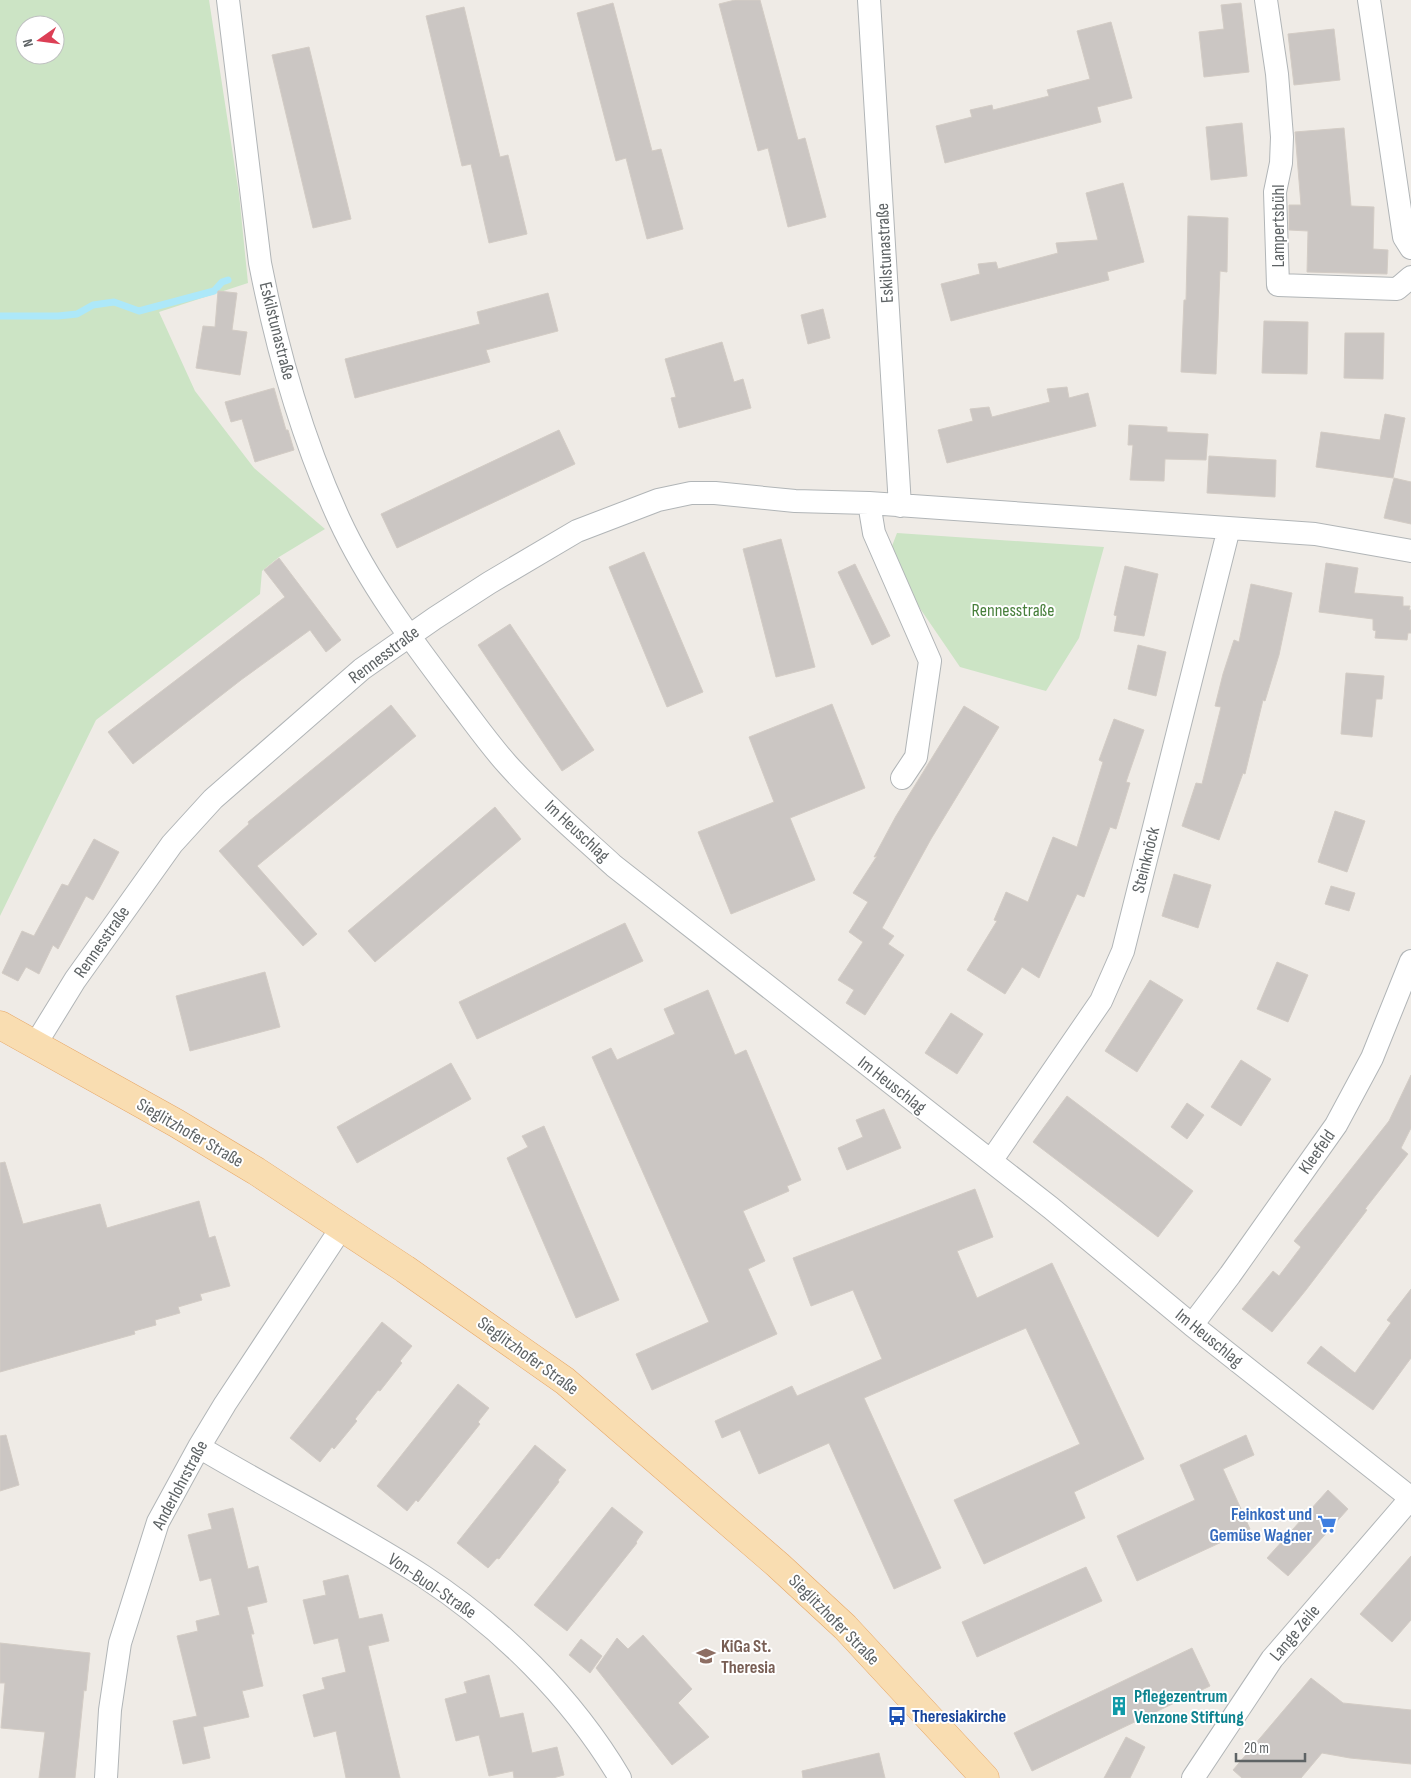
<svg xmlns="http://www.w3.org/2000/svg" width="1411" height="1778" font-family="'Sofia Sans Condensed',sans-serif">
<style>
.green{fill:#cce4c5;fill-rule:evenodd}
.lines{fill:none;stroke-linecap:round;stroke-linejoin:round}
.stream{stroke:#ade8f9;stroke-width:7}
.building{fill:#cbc6c3;stroke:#d3ccc5}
.minor-casing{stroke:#b1b5b7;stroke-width:24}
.major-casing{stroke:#e7a767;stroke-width:29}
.minor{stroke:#fff;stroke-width:22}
.major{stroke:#f9ddb1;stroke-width:28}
.labels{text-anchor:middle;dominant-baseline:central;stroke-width:4;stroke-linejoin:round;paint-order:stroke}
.street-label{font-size:18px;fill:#5e6365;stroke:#fff}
.park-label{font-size:18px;fill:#477f3b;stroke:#fff}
.shop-label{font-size:18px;font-weight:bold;fill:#366cbe;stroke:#fff;text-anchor:end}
.education-label{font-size:18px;font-weight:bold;fill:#785e54;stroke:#fff;text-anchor:start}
.culture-label{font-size:18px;font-weight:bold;fill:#0d838f;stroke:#fff;text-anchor:start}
.transit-label{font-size:18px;font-weight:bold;fill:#164399;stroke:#fff;text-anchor:start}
</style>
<rect width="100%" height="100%" fill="#efebe6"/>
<path class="green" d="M 0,0 L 209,0 L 239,194 L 248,283 L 159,312 L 195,391 L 254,468 L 325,529 L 279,557 L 262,571 L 260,594 L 96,720 L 0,916 ZM 25,25 L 55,25 L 55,55 L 25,55 Z
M 897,533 L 1104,547 L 1079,638 L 1046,691 L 960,667 L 919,607 L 892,546 Z"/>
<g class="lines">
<path class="stream" d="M 0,316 L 58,316 L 77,314 L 93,305 L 114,302 L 139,311 L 214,291 L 222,282 L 228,280"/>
</g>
<path class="building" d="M 735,0 L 760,0 L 798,140 L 805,138 L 826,217 L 788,227 L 768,148 L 758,151 L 719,4 Z
M 613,3 L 652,151 L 661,149 L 683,229 L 647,239 L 626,158 L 616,161 L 577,13 Z
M 1241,3 L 1249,72 L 1204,77 L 1199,32 L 1224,29 L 1221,5 Z
M 464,7 L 500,157 L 508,155 L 527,234 L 489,243 L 471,164 L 462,166 L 426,16 Z
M 1111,22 L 1132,98 L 1097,107 L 1101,122 L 945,163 L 936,126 L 972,117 L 970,110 L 992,105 L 993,110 L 1049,96 L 1047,90 L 1090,79 L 1077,31 Z
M 1334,29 L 1340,80 L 1294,85 L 1288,34 Z
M 309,47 L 351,219 L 313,228 L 272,55 Z
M 1242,123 L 1247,176 L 1211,180 L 1206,127 Z
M 1344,128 L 1351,206 L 1374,207 L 1373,249 L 1388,250 L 1387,274 L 1307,272 L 1308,231 L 1289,230 L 1289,205 L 1301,205 L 1295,132 Z
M 1123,183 L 1144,262 L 1107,272 L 1109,280 L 951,321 L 941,284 L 980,274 L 978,264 L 996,262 L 998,269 L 1058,253 L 1056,243 L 1098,240 L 1086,193 Z
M 1188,216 L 1228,218 L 1227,272 L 1220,271 L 1216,374 L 1181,372 L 1184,300 L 1186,300 Z
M 218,291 L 237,293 L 232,330 L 247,332 L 240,375 L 196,368 L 203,326 L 215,327 Z
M 548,293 L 558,331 L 486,350 L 490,362 L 355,398 L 345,359 L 480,324 L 477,312 Z
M 823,309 L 830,338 L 808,344 L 801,315 Z
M 1264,321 L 1308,322 L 1307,374 L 1262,373 Z
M 1345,333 L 1384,333 L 1383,379 L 1344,378 Z
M 722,342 L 734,382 L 743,379 L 751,408 L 679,428 L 671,398 L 676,397 L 665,359 Z
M 1067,387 L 1069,398 L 1088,393 L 1096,426 L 947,463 L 938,430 L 973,421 L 970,409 L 989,407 L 992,417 L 1050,402 L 1047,389 Z
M 274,388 L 286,430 L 288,430 L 294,450 L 255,462 L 242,419 L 231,422 L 225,402 Z
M 1385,414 L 1405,418 L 1393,478 L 1316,467 L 1321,432 L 1380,440 Z
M 1129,425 L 1167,427 L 1167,432 L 1208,434 L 1206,460 L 1165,459 L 1164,481 L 1130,480 L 1133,445 L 1128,445 Z
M 559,430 L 575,464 L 397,548 L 381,514 Z
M 1209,456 L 1276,460 L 1275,497 L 1207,493 Z
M 1394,478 L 1411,482 L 1411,524 L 1384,518 Z
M 781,539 L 815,667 L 776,677 L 743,549 Z
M 644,552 L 703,692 L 667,707 L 609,567 Z
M 279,558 L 341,640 L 326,652 L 310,630 L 241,680 L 133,764 L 108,732 L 285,597 L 264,570 Z
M 1326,563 L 1358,568 L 1354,593 L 1403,597 L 1403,606 L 1410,606 L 1409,610 L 1411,610 L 1411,633 L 1408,633 L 1407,640 L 1375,638 L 1376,631 L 1373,630 L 1373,619 L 1319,612 Z
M 855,564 L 890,636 L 872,645 L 838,572 Z
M 1125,566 L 1158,574 L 1144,636 L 1114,631 L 1117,616 L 1114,615 Z
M 1251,584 L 1292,593 L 1279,655 L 1265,701 L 1263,700 L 1245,774 L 1243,773 L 1219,840 L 1182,826 L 1196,783 L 1202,784 L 1221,707 L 1215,706 L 1223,674 L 1234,640 L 1239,642 Z
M 510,624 L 594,750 L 562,771 L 478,645 Z
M 1138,645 L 1166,652 L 1156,696 L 1128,689 Z
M 1346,673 L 1384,676 L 1382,699 L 1376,699 L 1372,737 L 1341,734 Z
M 832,704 L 865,788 L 790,818 L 815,880 L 731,914 L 698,832 L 774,802 L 749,737 Z
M 391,705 L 416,736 L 257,866 L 317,934 L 303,946 L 219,851 L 249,824 L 248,822 Z
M 964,706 L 999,727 L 931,839 L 882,928 L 894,936 L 888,944 L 904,955 L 865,1015 L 846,1003 L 854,990 L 838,980 L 863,942 L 849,932 L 868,902 L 853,893 L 877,856 L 874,857 L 896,816 Z
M 1114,719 L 1144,730 L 1126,782 L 1130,783 L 1116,829 L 1110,827 L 1084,897 L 1077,894 L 1039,978 L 1022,967 L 1005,994 L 967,970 L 997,921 L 994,920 L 1006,892 L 1028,902 L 1053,837 L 1077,847 L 1103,762 L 1099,760 Z
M 495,807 L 521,839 L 375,962 L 348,931 Z
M 1335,811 L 1365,821 L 1347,872 L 1318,862 Z
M 94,839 L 119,852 L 93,900 L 86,896 L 58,949 L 53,945 L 39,974 L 26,967 L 18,981 L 2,973 L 22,931 L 34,936 L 62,884 L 68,886 Z
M 1174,874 L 1211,885 L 1198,928 L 1162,916 Z
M 1331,886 L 1355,893 L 1349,911 L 1325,904 Z
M 625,923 L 643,961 L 477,1039 L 459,1002 Z
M 1277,962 L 1308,975 L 1288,1022 L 1257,1009 Z
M 265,972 L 280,1027 L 190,1051 L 176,996 Z
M 1150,980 L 1183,1000 L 1137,1072 L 1105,1051 Z
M 708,990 L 735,1055 L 746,1050 L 801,1180 L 787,1186 L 789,1191 L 743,1211 L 765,1261 L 748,1269 L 777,1334 L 652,1390 L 636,1354 L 709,1322 L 592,1057 L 611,1048 L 617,1060 L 675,1034 L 664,1009 Z
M 951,1013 L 983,1034 L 957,1074 L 925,1053 Z
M 1241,1060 L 1271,1079 L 1241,1126 L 1211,1107 Z
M 451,1063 L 471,1099 L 357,1163 L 337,1127 Z
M 1411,1075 L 1411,1128 L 1401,1148 L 1408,1154 L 1365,1209 L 1367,1210 L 1306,1290 L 1272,1332 L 1242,1309 L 1273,1271 L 1279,1276 L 1301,1247 L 1294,1241 L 1389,1121 Z
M 1067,1096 L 1193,1191 L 1158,1237 L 1033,1142 Z
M 1187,1103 L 1204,1115 L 1187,1139 L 1171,1127 Z
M 884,1109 L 901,1148 L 847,1170 L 838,1148 L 863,1137 L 856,1120 Z
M 544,1126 L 619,1300 L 576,1318 L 507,1158 L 528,1147 L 522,1136 Z
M 5,1162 L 23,1224 L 100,1204 L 107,1228 L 199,1201 L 209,1238 L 215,1236 L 230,1286 L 200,1294 L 202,1300 L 178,1307 L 180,1313 L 155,1320 L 156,1325 L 134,1331 L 135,1334 L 0,1372 L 0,1163 Z
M 975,1189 L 993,1237 L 957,1251 L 977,1298 L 1052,1263 L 1144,1459 L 1074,1492 L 1085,1518 L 984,1564 L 954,1500 L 1080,1444 L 1026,1328 L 864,1398 L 941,1568 L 894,1589 L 829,1443 L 759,1474 L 740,1430 L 722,1438 L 715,1421 L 792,1386 L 797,1396 L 882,1359 L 853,1290 L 811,1306 L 793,1258 Z
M 1411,1289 L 1411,1358 L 1373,1410 L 1307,1363 L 1321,1346 L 1355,1373 L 1391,1323 L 1387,1320 Z
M 382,1322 L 412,1346 L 400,1361 L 402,1363 L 380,1391 L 378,1390 L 355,1419 L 357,1421 L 334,1449 L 332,1447 L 320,1462 L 290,1438 Z
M 458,1384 L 489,1408 L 478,1422 L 480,1424 L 418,1502 L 416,1500 L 407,1511 L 377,1486 Z
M 6,1435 L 19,1485 L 0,1491 L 0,1436 Z
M 1246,1435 L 1254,1455 L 1223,1469 L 1250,1529 L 1137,1581 L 1117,1536 L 1195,1500 L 1180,1465 Z
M 535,1445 L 566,1470 L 558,1480 L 559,1482 L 521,1531 L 499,1559 L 497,1558 L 488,1568 L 457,1543 Z
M 1328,1490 L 1348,1509 L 1288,1576 L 1267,1558 Z
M 612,1507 L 643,1532 L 636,1542 L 637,1543 L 567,1631 L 534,1605 Z
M 233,1508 L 248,1569 L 258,1566 L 267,1602 L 247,1607 L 254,1634 L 251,1634 L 263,1686 L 242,1691 L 249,1717 L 203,1727 L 210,1758 L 183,1764 L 173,1721 L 197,1716 L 177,1636 L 198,1631 L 196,1621 L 220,1615 L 211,1578 L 200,1581 L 188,1535 L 212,1529 L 208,1514 Z
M 1411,1556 L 1411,1620 L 1392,1642 L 1360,1614 Z
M 1086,1567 L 1102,1601 L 977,1657 L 962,1622 Z
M 348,1575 L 359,1619 L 382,1614 L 389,1641 L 368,1646 L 400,1778 L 346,1778 L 336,1731 L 314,1737 L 303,1695 L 325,1689 L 322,1678 L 346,1672 L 338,1638 L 314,1644 L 303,1600 L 326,1595 L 323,1581 Z
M 643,1635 L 692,1689 L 678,1703 L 709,1737 L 672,1765 L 596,1668 L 617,1638 L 628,1649 Z
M 581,1639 L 602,1656 L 590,1673 L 569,1655 Z
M 0,1643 L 90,1653 L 86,1691 L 84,1690 L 75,1778 L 39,1778 L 45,1732 L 1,1728 L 5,1683 L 0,1683 Z
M 1192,1648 L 1210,1686 L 1032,1771 L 1014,1733 Z
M 489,1675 L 500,1718 L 523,1713 L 532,1753 L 557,1747 L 564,1775 L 553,1778 L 514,1778 L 513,1771 L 489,1776 L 479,1735 L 456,1741 L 445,1699 L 467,1693 L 464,1682 Z
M 1311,1678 L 1343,1703 L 1411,1710 L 1411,1764 L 1350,1758 L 1322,1753 L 1301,1778 L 1242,1778 L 1233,1770 Z
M 1126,1737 L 1145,1747 L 1130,1778 L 1104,1778 Z
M 879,1753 L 885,1778 L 803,1778 L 802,1771 Z"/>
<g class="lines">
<g class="minor-casing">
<path id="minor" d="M 228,0 L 260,263 C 277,350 302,438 339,519 C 369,584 413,642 456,699 C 473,721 489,744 507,764 C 540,801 578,833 614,866 L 1051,1208 L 1192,1325 L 1411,1498
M 869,0 L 900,506
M 1266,0 L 1277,74 L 1282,137 L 1281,163 L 1275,192 L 1278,285 L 1397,289 L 1411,277
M 1369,0 L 1404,237 L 1411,248
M 869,503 L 874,533 L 930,661 L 916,757 L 902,778
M 35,1045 L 75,980 L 172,844 L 213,799 L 362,669 L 435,618 L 489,583 L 577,531 L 658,500 L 691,493 L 715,493 L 795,501 L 869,503 L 1315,534 L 1411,551
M 991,1161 L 1101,1001 L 1123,951 L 1229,528
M 1192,1325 L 1230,1275 L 1336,1125 L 1372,1058 L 1411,961
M 199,1447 C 273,1491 350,1529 423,1576 C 501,1627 572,1697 620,1778
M 106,1778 L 110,1710 L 120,1643 L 158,1522 L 199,1447 L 225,1404 L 342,1227
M 1193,1778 L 1272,1659 L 1411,1498"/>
</g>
<g class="major-casing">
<path id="major" d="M 0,1025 L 176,1123 L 256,1171 L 405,1269 L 565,1381 L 778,1565 L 845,1627 L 985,1778"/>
</g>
<use href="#minor" class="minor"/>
<use href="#major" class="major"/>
</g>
<defs>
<g id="supermarket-bare" transform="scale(1.5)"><path d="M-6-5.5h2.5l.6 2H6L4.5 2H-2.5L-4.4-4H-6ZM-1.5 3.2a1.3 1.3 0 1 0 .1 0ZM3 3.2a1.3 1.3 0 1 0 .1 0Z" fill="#3f7fe0" stroke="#fff" stroke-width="2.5" paint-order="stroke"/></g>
<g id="school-bare" transform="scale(1.5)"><path d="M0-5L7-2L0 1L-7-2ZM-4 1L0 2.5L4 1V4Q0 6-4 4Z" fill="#8d6e63" stroke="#fff" stroke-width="2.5" paint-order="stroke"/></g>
<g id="building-bare" transform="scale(1.5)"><path d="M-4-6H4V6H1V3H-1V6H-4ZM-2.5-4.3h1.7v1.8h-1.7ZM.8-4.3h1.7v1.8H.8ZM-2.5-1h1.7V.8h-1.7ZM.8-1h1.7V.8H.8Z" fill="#0f9aa8" stroke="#fff" stroke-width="2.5" paint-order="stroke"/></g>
<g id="bus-bare" transform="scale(1.5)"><path d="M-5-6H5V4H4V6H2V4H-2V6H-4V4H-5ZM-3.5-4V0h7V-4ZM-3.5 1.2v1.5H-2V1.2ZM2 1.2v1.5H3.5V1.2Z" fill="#1a4fb4" stroke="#fff" stroke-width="2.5" paint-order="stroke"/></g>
</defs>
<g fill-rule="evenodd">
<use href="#supermarket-bare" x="1327" y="1524"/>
<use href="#school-bare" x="706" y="1656"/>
<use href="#building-bare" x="1119" y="1706"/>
<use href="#bus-bare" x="897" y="1716"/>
</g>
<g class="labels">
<g class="street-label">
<text transform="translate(1278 226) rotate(-90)">Lampertsbühl</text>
<text transform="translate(885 253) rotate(-93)">Eskilstunastraße</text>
<text transform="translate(277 331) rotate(76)">Eskilstunastraße</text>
<text transform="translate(384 655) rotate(-37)">Rennesstraße</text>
<text transform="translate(577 831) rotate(43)">Im Heuschlag</text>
<text transform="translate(1146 860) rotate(-76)">Steinknöck</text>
<text transform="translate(102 942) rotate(-55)">Rennesstraße</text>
<text transform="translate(892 1085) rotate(38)">Im Heuschlag</text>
<text transform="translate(190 1133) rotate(30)">Sieglitzhofer Straße</text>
<text transform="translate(1317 1152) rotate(-55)">Kleefeld</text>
<text transform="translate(1209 1338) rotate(39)">Im Heuschlag</text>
<text transform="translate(528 1356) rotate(36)">Sieglitzhofer Straße</text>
<text transform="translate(180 1485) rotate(-62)">Anderlohrstraße</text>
<text transform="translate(432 1586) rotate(34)">Von-Buol-Straße</text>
<text transform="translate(834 1620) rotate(45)">Sieglitzhofer Straße</text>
<text transform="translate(1295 1633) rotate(-50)">Lange Zeile</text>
</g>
<g class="park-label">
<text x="1013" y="610">Rennesstraße</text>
</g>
<g class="shop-label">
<text x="1312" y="1514">Feinkost und<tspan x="1312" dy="21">Gemüse Wagner</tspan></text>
</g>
<g class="education-label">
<text x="721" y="1646">KiGa St.<tspan x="721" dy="21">Theresia</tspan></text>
</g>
<g class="culture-label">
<text x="1134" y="1696">Pflegezentrum<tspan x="1134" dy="21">Venzone Stiftung</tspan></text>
</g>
<g class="transit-label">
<text x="912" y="1716">Theresiakirche</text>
</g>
</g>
<g transform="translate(40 40) rotate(256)"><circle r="24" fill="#ffffff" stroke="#bfc1c1"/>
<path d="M0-4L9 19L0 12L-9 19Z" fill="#dc3f55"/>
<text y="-8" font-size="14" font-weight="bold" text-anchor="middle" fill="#5e6365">N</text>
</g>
<path d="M1236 1753v8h69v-8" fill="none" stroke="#5e6365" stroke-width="2.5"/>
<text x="1244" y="1753" font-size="15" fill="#5e6365" stroke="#ffffff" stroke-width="4" paint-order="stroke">20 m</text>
</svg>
